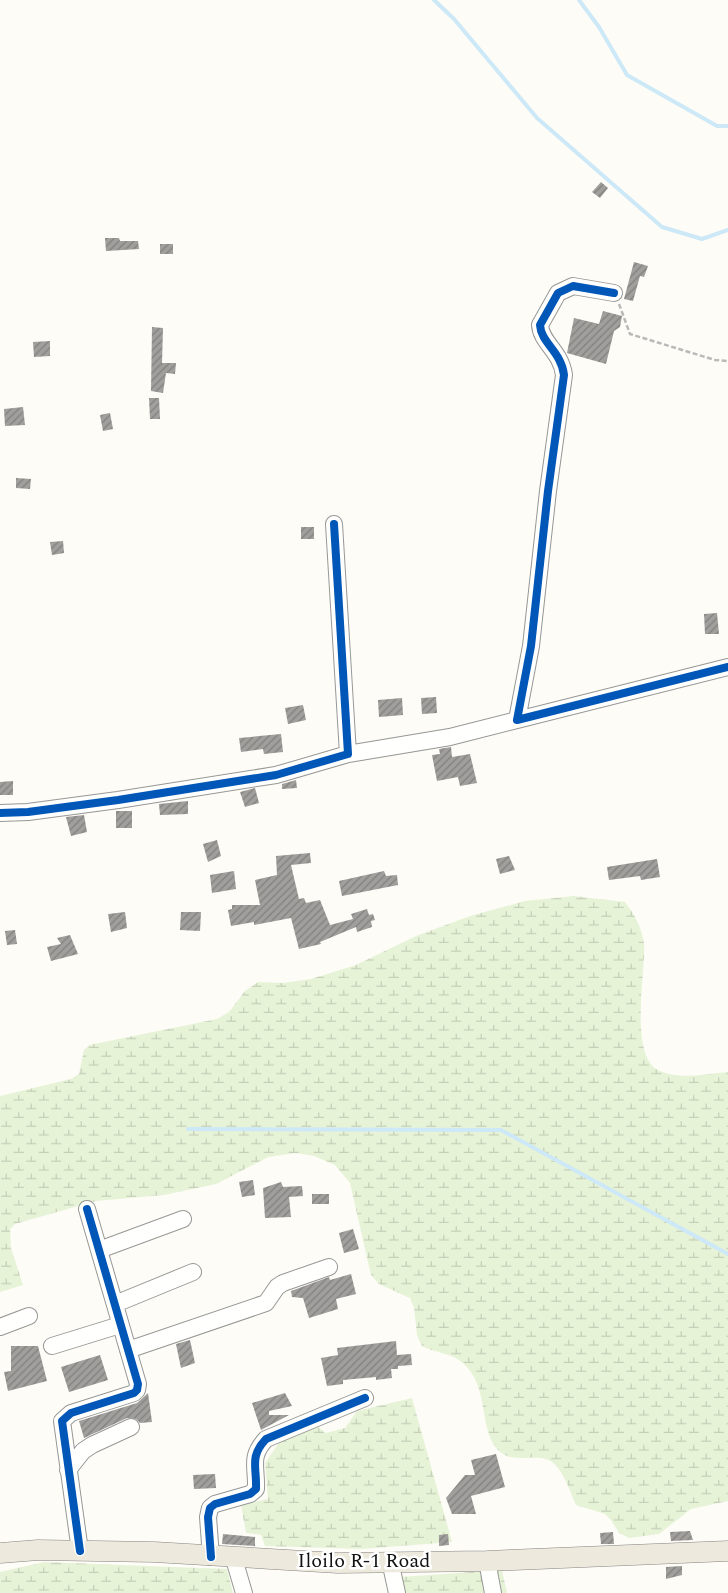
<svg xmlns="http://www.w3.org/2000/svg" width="728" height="1593" font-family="Spectral,serif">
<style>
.wetland{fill:url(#wetland-marsh)}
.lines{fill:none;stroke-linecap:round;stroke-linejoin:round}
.stream{stroke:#cde8f7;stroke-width:4}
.building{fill:url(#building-hatch)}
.minor-casing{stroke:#979795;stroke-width:18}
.major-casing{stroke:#858482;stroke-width:21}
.path{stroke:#b9b9b8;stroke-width:2.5;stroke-dasharray:5 2.5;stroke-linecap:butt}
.minor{stroke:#fffffe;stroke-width:16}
.major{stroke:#ede9dc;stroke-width:20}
.cycleway-casing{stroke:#fff;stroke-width:11}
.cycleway{stroke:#0057b8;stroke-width:8}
.labels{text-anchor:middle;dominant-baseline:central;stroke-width:5;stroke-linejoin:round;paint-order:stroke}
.street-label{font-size:20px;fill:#111;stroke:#fff}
</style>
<defs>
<pattern id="wetland-marsh" width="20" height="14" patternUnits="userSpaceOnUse" patternTransform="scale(1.25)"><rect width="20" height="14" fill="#e7f3d7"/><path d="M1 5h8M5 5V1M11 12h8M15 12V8" fill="none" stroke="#c5cfb8"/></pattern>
<pattern id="building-hatch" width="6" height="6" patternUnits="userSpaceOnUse" patternTransform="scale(1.25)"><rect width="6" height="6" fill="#a19f9c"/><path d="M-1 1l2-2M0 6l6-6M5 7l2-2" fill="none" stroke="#82807e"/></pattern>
</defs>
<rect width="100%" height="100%" fill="#fdfcf7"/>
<path class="wetland" d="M 574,896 L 625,902 C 635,915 642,928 644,944 C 646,971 628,1059 660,1071 C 681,1080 705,1074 728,1072 L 728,1501 L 691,1509 L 659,1534 L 629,1538 L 619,1533 L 611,1520 L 605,1514 L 576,1505 C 570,1492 564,1471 552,1462 C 535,1451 514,1466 498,1450 C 478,1429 490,1387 463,1363 C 452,1353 435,1353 422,1346 L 417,1335 L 414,1308 L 410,1298 L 379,1284 L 371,1275 L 350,1183 L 335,1165 L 314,1156 L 296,1153 L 268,1157 L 216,1184 L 164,1195 L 96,1201 L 15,1224 L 10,1229 L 11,1248 L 23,1285 L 0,1292 L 0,1096 L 71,1079 L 79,1074 L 84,1050 L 89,1045 L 217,1019 L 229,1012 L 245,991 L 258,982 L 283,983 L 311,979 L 356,965 L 416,936 L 470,916 L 525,901 Z
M 412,1398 L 452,1542 L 361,1549 L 265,1546 L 261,1535 L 246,1533 L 241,1505 L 268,1499 L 265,1463 L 281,1440 L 315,1425 L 326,1433 L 345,1428 L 357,1411 Z
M 44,1562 L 227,1569 L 233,1593 L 0,1593 L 0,1572 Z
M 502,1570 L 507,1593 L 403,1593 L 400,1577 Z"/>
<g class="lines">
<path class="stream" d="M 434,0 L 454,19 L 537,118 L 662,227 L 702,239 L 728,230
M 579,0 L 599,27 L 627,75 L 717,126 L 728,126
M 188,1129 L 501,1130 L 728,1254"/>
</g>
<path class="building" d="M 601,182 L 608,188 L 600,198 L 592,192 Z
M 105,238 L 119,238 L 120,241 L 138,241 L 139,249 L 106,251 Z
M 160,244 L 173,244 L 173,254 L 160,254 Z
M 634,262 L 648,266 L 644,277 L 640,276 L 633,301 L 624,299 Z
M 603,311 L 622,316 L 620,327 L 614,331 L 606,364 L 567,353 L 574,318 L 599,324 Z
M 152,327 L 163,328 L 162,363 L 176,363 L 175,374 L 166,373 L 163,393 L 151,391 Z
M 50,341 L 50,356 L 34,357 L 33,342 Z
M 149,398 L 159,398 L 160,419 L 150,419 Z
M 23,407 L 25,425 L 5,426 L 4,409 Z
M 110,413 L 113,429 L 103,431 L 100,415 Z
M 16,478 L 31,479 L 30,489 L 16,488 Z
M 301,527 L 314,527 L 314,539 L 301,539 Z
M 63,541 L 64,553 L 52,555 L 50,542 Z
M 717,613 L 719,634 L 705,634 L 704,614 Z
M 436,697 L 437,713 L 422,714 L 421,698 Z
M 402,698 L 403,715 L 379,717 L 378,700 Z
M 303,705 L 306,720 L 288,724 L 285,708 Z
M 281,734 L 283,752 L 264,754 L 263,749 L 241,752 L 239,738 Z
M 451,747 L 452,757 L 470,754 L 477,783 L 460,786 L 458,777 L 437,781 L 432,755 L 440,754 L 439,749 Z
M 296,780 L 297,788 L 282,789 L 282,784 Z
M 13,781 L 13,795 L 0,795 L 0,782 Z
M 255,788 L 259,803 L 245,807 L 240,792 Z
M 188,801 L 188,814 L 160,815 L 159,804 Z
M 116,811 L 132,811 L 132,828 L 116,828 Z
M 84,815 L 87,832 L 71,836 L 66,817 Z
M 217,840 L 221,856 L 208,862 L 203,844 Z
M 310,853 L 311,863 L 291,865 L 299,899 L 304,898 L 306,903 L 320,900 L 330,925 L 353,919 L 351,914 L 367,909 L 369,915 L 373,914 L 375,920 L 371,921 L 372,927 L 357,932 L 356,927 L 320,942 L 321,944 L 299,949 L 291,918 L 254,925 L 254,922 L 231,926 L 228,910 L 232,909 L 232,905 L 260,905 L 255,880 L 277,875 L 276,856 Z
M 509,856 L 515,870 L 500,874 L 496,859 Z
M 657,859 L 660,877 L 641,880 L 640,876 L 609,880 L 607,867 Z
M 234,871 L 236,889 L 212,893 L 210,875 Z
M 384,871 L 386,876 L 397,875 L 398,885 L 342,896 L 339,881 Z
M 125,912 L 127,928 L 111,932 L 108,914 Z
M 181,912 L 201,912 L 200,931 L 180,930 Z
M 15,930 L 17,944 L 7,945 L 5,931 Z
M 70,935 L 78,954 L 51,961 L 47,947 L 61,944 L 57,938 Z
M 253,1180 L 255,1195 L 242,1197 L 239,1182 Z
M 281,1182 L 283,1187 L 302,1186 L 303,1196 L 289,1197 L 291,1217 L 265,1218 L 263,1188 Z
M 312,1194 L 329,1194 L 329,1204 L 312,1204 Z
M 353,1229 L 359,1249 L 344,1253 L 339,1233 Z
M 351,1274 L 356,1294 L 336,1299 L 338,1309 L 309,1318 L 303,1298 L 292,1297 L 291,1291 L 329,1277 L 330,1280 Z
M 190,1340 L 195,1363 L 181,1368 L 176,1344 Z
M 396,1341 L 397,1355 L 411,1354 L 412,1365 L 398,1366 L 398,1369 L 391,1369 L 392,1378 L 376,1380 L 376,1377 L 343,1380 L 343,1384 L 327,1386 L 321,1358 L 338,1355 L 337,1348 Z
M 11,1346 L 38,1346 L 47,1381 L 8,1391 L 4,1372 L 11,1371 Z
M 100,1355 L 108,1380 L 69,1392 L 61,1367 Z
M 148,1393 L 152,1422 L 140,1423 L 136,1419 L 127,1418 L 84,1438 L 79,1421 L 137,1403 Z
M 285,1393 L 292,1406 L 269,1411 L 269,1415 L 289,1415 L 261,1430 L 252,1403 Z
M 496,1454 L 505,1487 L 471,1496 L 476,1514 L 452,1514 L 446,1498 L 465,1475 L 475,1475 L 471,1460 Z
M 215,1474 L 216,1488 L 194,1489 L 193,1475 Z
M 690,1531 L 693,1540 L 671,1541 L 670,1532 Z
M 613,1532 L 614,1544 L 601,1544 L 600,1533 Z
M 223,1534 L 255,1537 L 255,1546 L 222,1544 Z
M 448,1534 L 449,1545 L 439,1546 L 439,1535 Z
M 682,1566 L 682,1575 L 666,1579 L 666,1567 Z"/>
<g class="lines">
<g class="minor-casing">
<path id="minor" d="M 614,293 L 573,286 L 558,293 L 540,325 C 541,343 561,351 564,375 L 548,491 L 531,646 L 517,720 L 728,667
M 348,754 L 450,737 L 517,720
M 0,813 L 28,812 L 118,800 L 276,775 L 348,754 L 334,524
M 99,1250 L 183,1219
M 115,1304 L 193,1272
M 0,1327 L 29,1316
M 52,1346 L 120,1325
M 128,1350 L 266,1303 L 277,1287 L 283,1283 L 329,1267
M 68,1470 L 83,1451 L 92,1445 L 131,1427
M 80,1551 L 62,1421 L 71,1413 L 134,1393 L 137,1390 L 138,1384 L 87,1209
M 211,1557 L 208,1517 L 210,1508 L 215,1504 L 250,1494 L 256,1489 C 257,1467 249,1457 266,1439 L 365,1398
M 234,1559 L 244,1593
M 390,1561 L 397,1593
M 487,1561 L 493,1593"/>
</g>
<g class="major-casing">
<path id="major" d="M 0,1553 L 38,1550 L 154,1552 L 338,1563 L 487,1561 L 728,1551"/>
</g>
<path class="path" d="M 619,304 L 630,334 L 715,360 L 728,361"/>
<use href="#minor" class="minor"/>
<use href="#major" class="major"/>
<g class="cycleway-casing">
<path id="cycleway" d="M 614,293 L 573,286 L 558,293 L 540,325 C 541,343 561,351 564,375 L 548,491 L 531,646 L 517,720 L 728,667
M 0,813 L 28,812 L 118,800 L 276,775 L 348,754 L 334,524
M 80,1551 L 62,1421 L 71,1413 L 134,1393 L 137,1390 L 138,1384 L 87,1209
M 211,1557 L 208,1517 L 210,1508 L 215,1504 L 250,1494 L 256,1489 C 257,1467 249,1457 266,1439 L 365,1398"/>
</g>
<use href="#cycleway" class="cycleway"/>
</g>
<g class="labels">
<g class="street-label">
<text x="364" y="1561">Iloilo R-1 Road</text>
</g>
</g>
</svg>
